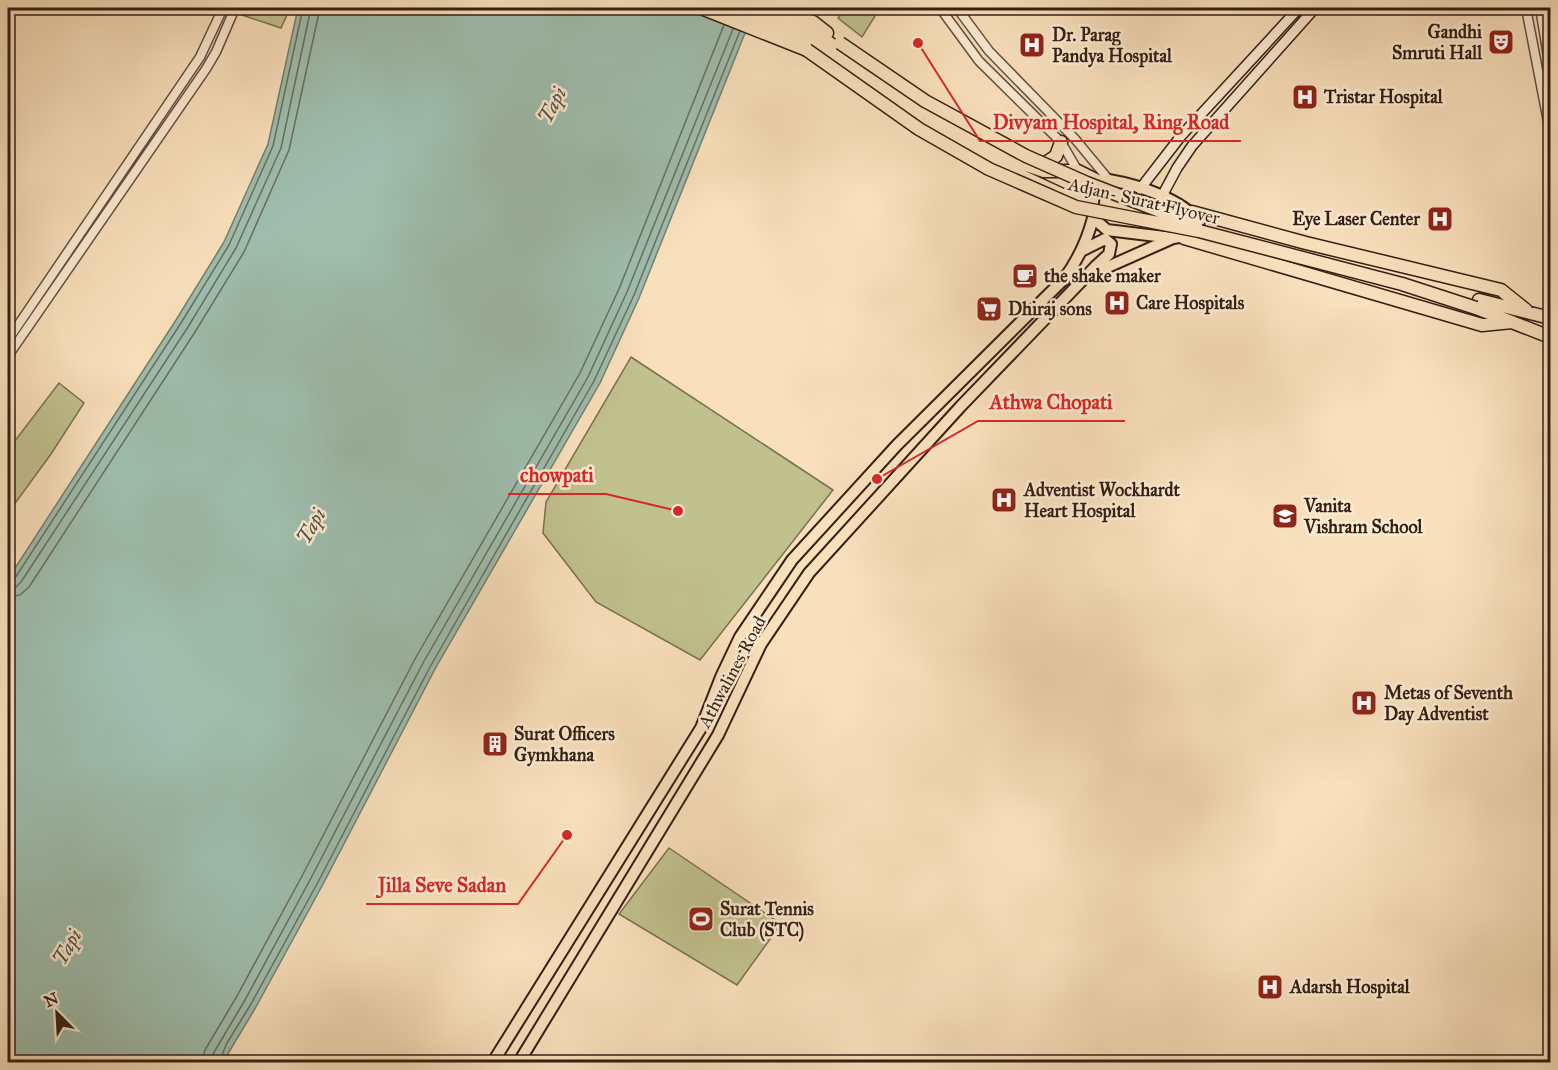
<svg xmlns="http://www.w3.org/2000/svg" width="1558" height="1070" font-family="'IM FELL Great Primer',serif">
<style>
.green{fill:#c1c18e;stroke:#7a7050;stroke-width:1.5}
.water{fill:#9ebdad;stroke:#747e6f;stroke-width:1.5}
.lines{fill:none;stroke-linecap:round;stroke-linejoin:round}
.shore{stroke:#696e60;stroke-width:1.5}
.tertiary-casing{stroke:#654f3d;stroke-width:11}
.secondary-casing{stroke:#341f13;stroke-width:12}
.primary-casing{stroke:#341f13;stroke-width:14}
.trunk-casing{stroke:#341f13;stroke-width:15}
.tertiary{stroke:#fbebd3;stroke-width:8}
.secondary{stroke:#fbebd3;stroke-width:9}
.primary{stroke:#f9e0bc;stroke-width:10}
.trunk{stroke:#f9e0bc;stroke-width:12}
.trunk-bridge-casing{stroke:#341f13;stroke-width:15;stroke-linecap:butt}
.trunk-bridge{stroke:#f9e0bc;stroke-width:12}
.labels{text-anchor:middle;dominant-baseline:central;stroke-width:5;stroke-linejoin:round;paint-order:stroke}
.poi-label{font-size:18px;font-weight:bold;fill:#341f13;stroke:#fbebd3;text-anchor:start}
.street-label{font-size:18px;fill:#341f13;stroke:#fbebd3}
.water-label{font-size:20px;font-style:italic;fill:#544e41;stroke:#fbebd3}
.leader{fill:none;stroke:#d62828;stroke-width:2}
.callout-dot{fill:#d62828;stroke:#fbebd3;stroke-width:2}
.callout-label{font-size:20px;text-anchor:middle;font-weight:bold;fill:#d62828;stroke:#fbebd3;stroke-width:5;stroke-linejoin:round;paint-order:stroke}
</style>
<rect width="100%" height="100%" fill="#f9e0bc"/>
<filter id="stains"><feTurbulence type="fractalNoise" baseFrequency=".00333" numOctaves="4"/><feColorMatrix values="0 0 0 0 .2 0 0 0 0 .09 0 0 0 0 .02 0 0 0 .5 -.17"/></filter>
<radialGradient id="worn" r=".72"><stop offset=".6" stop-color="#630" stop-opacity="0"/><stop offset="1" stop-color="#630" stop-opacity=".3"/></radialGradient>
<path class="green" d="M 245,8 L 290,8 L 281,28 L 242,15 Z
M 845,8 L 880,8 L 862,37 L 838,18 Z
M 631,357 L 833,490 L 700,660 L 596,602 L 543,533 L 546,502 Z
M 59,383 L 84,403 L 51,454 L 8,513 L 8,450 Z
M 669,848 L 781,924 L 737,985 L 619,914 Z"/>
<path class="water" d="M 298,8 L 755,8 L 639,298 L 600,383 L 435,669 L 322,886 L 256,1007 L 223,1062 L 8,1062 L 8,579 L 176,320 L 224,242 L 268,144 Z"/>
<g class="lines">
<path class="shore" d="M 8,581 L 15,578 L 181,323 L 229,245 L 273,146 L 303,8
M 8,588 L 16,587 L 21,582 L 188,327 L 236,248 L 281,148 L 311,8
M 8,597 L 20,595 L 29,587 L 195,332 L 244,252 L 289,150 L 320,8
M 202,1062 L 205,1050 L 237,996 L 302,876 L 415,659 L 580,373 L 619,289 L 724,25
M 211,1062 L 213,1054 L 245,1000 L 310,880 L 423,663 L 588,377 L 627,292 L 733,29
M 219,1062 L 227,1043 L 251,1004 L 317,884 L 430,667 L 594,381 L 634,295 L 740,31"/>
<g class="tertiary-casing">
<path id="tertiary" d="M 940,8 L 979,61 L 1061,142 L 1079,173
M 957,8 L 989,51 L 1075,139 L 1109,180
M 1526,8 L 1550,132
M 1540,8 L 1550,68
M 8,340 L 200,57 L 223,8
M 8,356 L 206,69 L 216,52 L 235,8"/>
</g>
<g class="secondary-casing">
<path id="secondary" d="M 1140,189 L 1181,136 L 1299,8
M 1162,196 L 1177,168 L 1192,146 L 1315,8"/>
</g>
<g class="primary-casing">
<path id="primary" d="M 1109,180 C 1138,185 1182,199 1199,222 L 1192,235 L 1173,238 L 1107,230 L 1093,218 C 1091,202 1094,186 1109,180 Z
M 1083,250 L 1105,239 L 1111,244 L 1109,254 L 1095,267
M 493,1062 L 701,728 L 721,677 L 740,637 L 792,560 L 897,445 L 1064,279 C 1078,260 1087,241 1093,218
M 519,1062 L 718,735 L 761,644 L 809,573 L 961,406 L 1095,267 L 1110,266 L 1173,238"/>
</g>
<g class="trunk-casing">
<path id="trunk" d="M 701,8 L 807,50
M 727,8 L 810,42 L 920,123 L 1015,173 L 1069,198 L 1092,202
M 755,8 L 816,33 L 916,107 L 1012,160 L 1044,171 L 1078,171 L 1102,183
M 778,8 L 813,22 L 827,33
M 1038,168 L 1056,156 L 1061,142
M 1192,212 L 1306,243 L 1501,290 L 1526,310
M 1184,238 L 1482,325 L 1512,322
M 1479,300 L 1550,318
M 1476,308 L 1550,337"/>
</g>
<use href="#tertiary" class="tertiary"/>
<use href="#secondary" class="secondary"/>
<use href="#primary" class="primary"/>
<use href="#trunk" class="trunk"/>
<g class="trunk-bridge-casing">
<path id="trunk-bridge" d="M 840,43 L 925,101 L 1026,156 L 1087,183 L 1196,225
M 807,50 L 919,129 L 989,169 L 1076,207 L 1199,231 L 1402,284 L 1476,308"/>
</g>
<use href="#trunk-bridge" class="trunk-bridge"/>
</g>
<defs>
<g id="theatre-square" transform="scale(1.35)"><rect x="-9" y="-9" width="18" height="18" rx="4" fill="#8f2418" stroke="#fbebd3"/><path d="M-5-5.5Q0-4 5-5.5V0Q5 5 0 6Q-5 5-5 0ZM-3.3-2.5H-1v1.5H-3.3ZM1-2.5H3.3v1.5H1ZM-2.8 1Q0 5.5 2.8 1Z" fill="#fff"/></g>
<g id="hospital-square" transform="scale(1.35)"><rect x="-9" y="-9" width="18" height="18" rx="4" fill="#8f2418" stroke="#fbebd3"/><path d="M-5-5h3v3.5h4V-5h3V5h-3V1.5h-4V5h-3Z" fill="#fff"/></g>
<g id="cafe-square" transform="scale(1.35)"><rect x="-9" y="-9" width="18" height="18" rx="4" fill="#8f2418" stroke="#fbebd3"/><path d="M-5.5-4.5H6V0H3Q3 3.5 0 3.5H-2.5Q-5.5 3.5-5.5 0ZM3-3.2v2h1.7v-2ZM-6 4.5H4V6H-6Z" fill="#fff"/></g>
<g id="supermarket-square" transform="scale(1.35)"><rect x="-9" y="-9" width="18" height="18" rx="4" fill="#8f2418" stroke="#fbebd3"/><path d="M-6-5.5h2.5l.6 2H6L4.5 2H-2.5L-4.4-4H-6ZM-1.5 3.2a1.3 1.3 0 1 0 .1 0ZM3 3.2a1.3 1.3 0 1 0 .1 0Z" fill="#fff"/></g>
<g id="school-square" transform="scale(1.35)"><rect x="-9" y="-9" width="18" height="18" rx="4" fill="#8f2418" stroke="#fbebd3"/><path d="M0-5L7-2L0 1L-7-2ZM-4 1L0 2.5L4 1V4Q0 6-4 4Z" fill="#fff"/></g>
<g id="building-square" transform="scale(1.35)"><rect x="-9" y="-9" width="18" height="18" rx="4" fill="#8f2418" stroke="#fbebd3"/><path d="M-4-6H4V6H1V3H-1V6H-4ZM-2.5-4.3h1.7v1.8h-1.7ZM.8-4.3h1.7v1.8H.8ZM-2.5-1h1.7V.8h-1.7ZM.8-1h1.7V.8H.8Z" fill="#fff"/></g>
<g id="stadium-square" transform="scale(1.35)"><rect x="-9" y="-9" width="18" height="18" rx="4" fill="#8f2418" stroke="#fbebd3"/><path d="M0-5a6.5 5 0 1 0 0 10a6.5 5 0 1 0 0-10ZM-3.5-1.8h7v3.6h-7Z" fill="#fff"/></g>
</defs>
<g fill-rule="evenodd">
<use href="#theatre-square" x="1501" y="42"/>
<use href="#hospital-square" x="1032" y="45"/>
<use href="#hospital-square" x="1305" y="97"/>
<use href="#hospital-square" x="1440" y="219"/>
<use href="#cafe-square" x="1025" y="276"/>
<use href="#hospital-square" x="1117" y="303"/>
<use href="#supermarket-square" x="989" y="309"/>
<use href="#hospital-square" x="1004" y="500"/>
<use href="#school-square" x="1285" y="516"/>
<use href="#hospital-square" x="1364" y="703"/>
<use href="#building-square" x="495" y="744"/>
<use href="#stadium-square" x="701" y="919"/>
<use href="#hospital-square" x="1270" y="987"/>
</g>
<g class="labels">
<g class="poi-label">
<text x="1482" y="32" text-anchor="end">Gandhi<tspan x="1482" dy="21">Smruti Hall</tspan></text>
<text x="1052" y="35">Dr. Parag<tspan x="1052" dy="21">Pandya Hospital</tspan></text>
<text x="1324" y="97">Tristar Hospital</text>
<text x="1420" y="219" text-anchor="end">Eye Laser Center</text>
<text x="1044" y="276">the shake maker</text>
<text x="1136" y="303">Care Hospitals</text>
<text x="1008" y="309">Dhiraj sons</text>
<text x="1024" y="490">Adventist Wockhardt<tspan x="1024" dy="21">Heart Hospital</tspan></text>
<text x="1304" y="506">Vanita<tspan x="1304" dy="21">Vishram School</tspan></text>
<text x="1384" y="693">Metas of Seventh<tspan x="1384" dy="21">Day Adventist</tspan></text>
<text x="514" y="734">Surat Officers<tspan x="514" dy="21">Gymkhana</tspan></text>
<text x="720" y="909">Surat Tennis<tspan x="720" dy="21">Club (STC)</tspan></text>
<text x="1290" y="987">Adarsh Hospital</text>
</g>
<g class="street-label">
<text transform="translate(1144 201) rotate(13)">Adjan- Surat Flyover</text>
<text transform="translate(732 672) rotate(-62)">Athwalines Road</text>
</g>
<g class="water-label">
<text transform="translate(552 105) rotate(-62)">Tapi</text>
<text transform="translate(311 526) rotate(-60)">Tapi</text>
<text transform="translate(67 947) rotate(-60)">Tapi</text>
</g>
</g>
<path class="leader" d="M918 43L980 141H1241M877 479L978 421H1125M678 511L606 494H508M567 835L518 904H366"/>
<g class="callout-dot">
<circle cx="918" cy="43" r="6"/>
<circle cx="877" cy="479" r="6"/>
<circle cx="678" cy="511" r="6"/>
<circle cx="567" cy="835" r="6"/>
</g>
<g class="callout-label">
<text x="1111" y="129">Divyam Hospital, Ring Road</text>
<text x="1051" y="409">Athwa Chopati</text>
<text x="557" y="482">chowpati</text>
<text x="442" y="892">Jilla Seve Sadan</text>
</g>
<rect width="1558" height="1070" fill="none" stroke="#f9e0bc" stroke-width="30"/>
<rect x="9" y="9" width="1540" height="1052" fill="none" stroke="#341f13" stroke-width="3"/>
<rect x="15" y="15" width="1528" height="1040" fill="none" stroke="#341f13" stroke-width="1.5"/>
<g transform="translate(57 1013) rotate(336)" stroke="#fbebd3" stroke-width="4.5" paint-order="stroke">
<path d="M0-4.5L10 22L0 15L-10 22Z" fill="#341f13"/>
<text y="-9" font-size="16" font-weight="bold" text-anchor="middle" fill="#341f13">N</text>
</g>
<rect width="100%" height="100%" filter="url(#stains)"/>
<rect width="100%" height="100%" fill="url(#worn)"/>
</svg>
